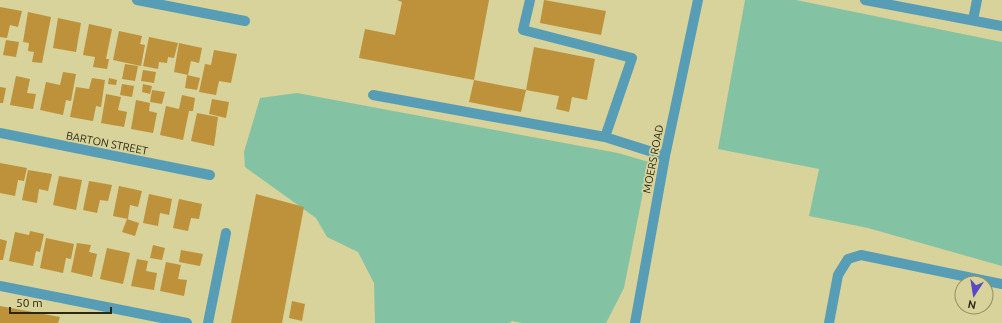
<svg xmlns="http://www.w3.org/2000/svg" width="1002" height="323" font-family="Ubuntu,sans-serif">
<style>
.green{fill:#83c3a4}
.building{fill:#bd923b}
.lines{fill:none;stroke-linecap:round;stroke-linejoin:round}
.minor{stroke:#579db5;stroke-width:10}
.labels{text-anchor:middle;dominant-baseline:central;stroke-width:3.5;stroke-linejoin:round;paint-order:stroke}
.street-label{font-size:11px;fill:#2b2812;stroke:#d8d29b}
</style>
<rect width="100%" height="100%" fill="#d8d29b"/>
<path class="green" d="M 745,0 L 796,0 L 1002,42 L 1002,266 L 868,228 L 809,216 L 819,169 L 718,149 Z
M 297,93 L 618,153 L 649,162 L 624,288 L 606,323 L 522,323 L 512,321 L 510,323 L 375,323 L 374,283 L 358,252 L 327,237 L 316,218 L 245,167 L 244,152 L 260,98 Z"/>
<path class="building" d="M 397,0 L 489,0 L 474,80 L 359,58 L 365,29 L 395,35 L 402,2 Z
M 544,0 L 606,11 L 601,35 L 540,23 Z
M 0,7 L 22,11 L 18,27 L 10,25 L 7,38 L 0,37 Z
M 28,12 L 51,17 L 42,63 L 32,62 L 34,52 L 28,51 L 29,43 L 23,42 Z
M 58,18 L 81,23 L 76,52 L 53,48 Z
M 89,24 L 112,29 L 106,59 L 109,59 L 107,69 L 93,67 L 95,57 L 83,55 Z
M 119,31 L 142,36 L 140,44 L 145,45 L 141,66 L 113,60 Z
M 149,37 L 178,43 L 174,58 L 168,57 L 167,63 L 159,62 L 158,69 L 143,66 Z
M 6,40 L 19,42 L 16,57 L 3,55 Z
M 179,43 L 202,48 L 199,63 L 191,61 L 188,75 L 174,72 Z
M 534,47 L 595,59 L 587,100 L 572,97 L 569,112 L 556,109 L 559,96 L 526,90 L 521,112 L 469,102 L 474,80 L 526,90 Z
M 214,50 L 237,54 L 231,83 L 219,81 L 216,95 L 199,92 L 205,64 L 211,65 Z
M 125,64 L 138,66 L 135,81 L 122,79 Z
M 143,70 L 156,72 L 154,83 L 141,81 Z
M 63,72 L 76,74 L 71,101 L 66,100 L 63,115 L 40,110 L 46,82 L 60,85 Z
M 187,75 L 200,78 L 197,90 L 185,88 Z
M 16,76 L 30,79 L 27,93 L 36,94 L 33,109 L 10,105 Z
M 92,78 L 105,80 L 101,107 L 96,106 L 93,121 L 70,117 L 76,87 L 89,89 Z
M 109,78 L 117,80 L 116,85 L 108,84 Z
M 122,84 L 134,86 L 132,97 L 120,95 Z
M 143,84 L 152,86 L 150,94 L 142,92 Z
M 0,87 L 6,88 L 3,103 L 0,103 Z
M 152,90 L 165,92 L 162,104 L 150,102 Z
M 106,94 L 121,97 L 118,110 L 127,112 L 124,127 L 101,123 Z
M 182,95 L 195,98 L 193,111 L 189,111 L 183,140 L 160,135 L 166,106 L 179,109 Z
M 212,99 L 229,102 L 226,118 L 209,114 Z
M 136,100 L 150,103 L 149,111 L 157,113 L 153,133 L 131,129 Z
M 197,113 L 218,117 L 214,146 L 191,141 Z
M 0,163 L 27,168 L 24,181 L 18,180 L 15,196 L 0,193 Z
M 28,170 L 52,174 L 48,191 L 39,189 L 37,203 L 22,200 Z
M 59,176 L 82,180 L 76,210 L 53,205 Z
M 89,181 L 112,185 L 108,201 L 100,200 L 97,213 L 83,210 Z
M 119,186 L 142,191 L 138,207 L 130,205 L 128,219 L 113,216 Z
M 149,194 L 172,199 L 169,215 L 160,213 L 158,226 L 143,223 Z
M 256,194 L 304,207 L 282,323 L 231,323 Z
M 179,199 L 202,204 L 199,219 L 191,218 L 188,231 L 173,228 Z
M 127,219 L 139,223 L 135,236 L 122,232 Z
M 30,231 L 44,234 L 40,252 L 36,251 L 33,266 L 9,261 L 15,232 L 29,235 Z
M 46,238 L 74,244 L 71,259 L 66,258 L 63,273 L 40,268 Z
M 0,239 L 7,241 L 3,260 L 0,260 Z
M 77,243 L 91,245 L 89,252 L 97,254 L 92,277 L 71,272 Z
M 153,245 L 165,248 L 162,260 L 150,258 Z
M 107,248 L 130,253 L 123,284 L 100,279 Z
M 181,250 L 203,254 L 200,266 L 179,262 Z
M 137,259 L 148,261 L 146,271 L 157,273 L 154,290 L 131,286 Z
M 166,262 L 181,265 L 178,279 L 187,280 L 184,296 L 160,291 Z
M 292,301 L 305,304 L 302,321 L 289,318 Z
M 0,306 L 60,317 L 58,323 L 0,323 Z"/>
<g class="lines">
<path class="minor" d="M 137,0 L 245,21
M 530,0 L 523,30 L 632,58 L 605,137
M 865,0 L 1002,26
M 973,20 L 977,0
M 373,95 L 605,137 L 665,156
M 0,133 L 210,175
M 0,286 L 187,323
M 208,323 L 226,233
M 635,323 L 665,156 L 698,0
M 829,323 L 838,275 L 848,259 L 861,255 L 1002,284"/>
</g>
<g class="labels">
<g class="street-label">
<text transform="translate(107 143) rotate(11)">BARTON STREET</text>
<text transform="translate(653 159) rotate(-79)">MOERS ROAD</text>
</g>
</g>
<g transform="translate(974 295) rotate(192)"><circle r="19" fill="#d8d29b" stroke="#938e64"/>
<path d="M0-3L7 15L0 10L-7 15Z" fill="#574ac2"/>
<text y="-6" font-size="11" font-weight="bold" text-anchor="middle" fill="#2b2812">N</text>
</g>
<path d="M10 307v6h101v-6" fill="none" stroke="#2b2812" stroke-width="2"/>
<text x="16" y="307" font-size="12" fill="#2b2812" stroke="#d8d29b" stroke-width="3" paint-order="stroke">50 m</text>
</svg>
